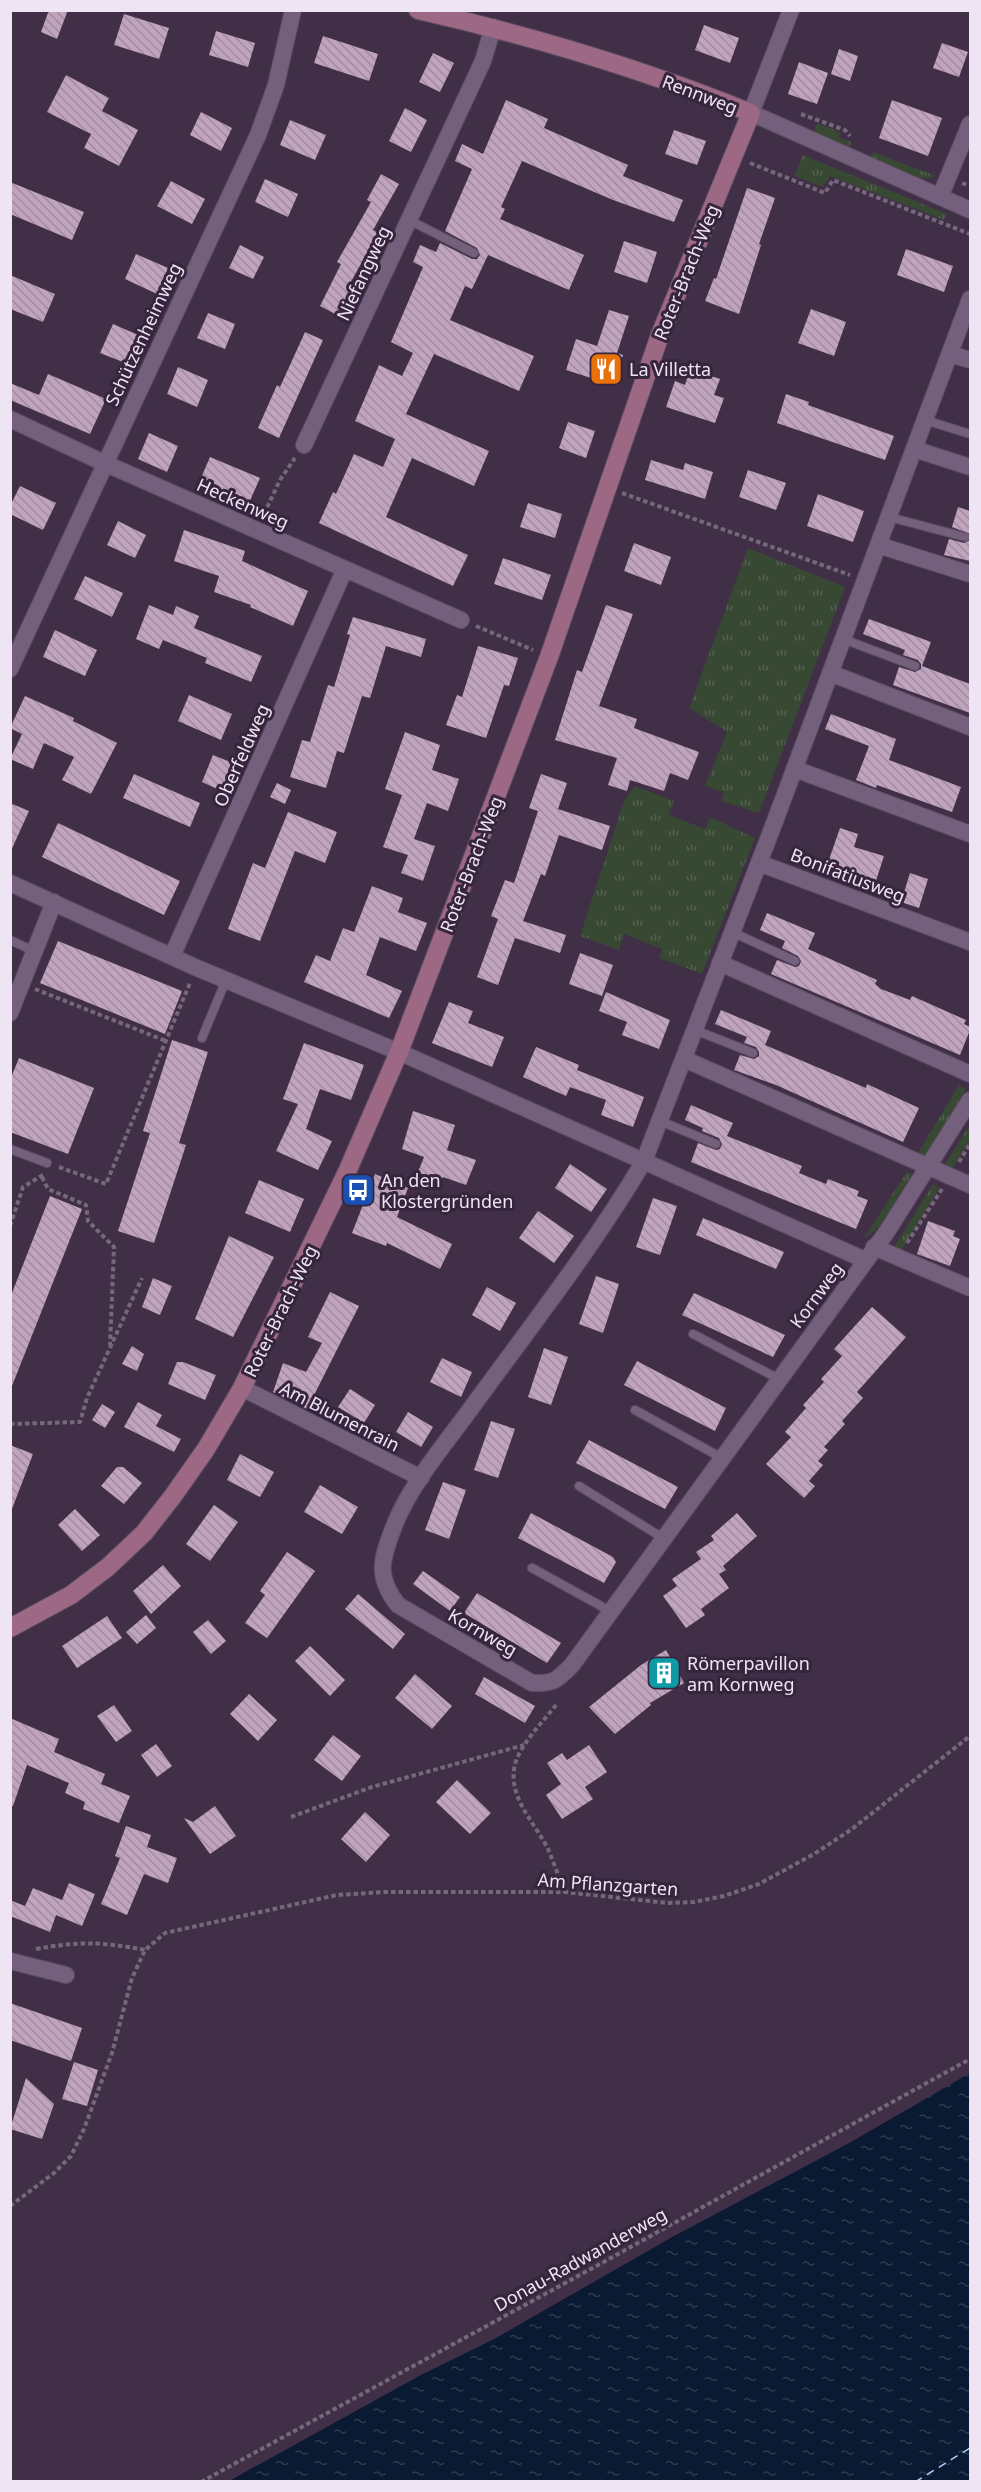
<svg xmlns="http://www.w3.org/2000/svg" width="981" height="2492" font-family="'Noto Sans',sans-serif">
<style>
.grass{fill:url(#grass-tufts)}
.water{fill:url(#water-ripples)}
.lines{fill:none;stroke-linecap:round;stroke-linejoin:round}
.ferry{stroke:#b3cffa;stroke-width:1.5;stroke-dasharray:8 6;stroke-linecap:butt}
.building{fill:url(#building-back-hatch)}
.lane-casing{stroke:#5b4c61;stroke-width:10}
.street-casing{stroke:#5b4c61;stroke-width:18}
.secondary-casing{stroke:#5b4c61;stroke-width:20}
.path{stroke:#77677d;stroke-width:4;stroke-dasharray:4.5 3;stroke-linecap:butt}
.lane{stroke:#74607c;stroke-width:8}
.street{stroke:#74607c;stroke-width:16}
.secondary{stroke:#9d6884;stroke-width:18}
.labels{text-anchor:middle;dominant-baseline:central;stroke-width:6;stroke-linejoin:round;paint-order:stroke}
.street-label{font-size:18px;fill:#efe4f4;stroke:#36253d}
.poi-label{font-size:18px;fill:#efe4f4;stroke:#36253d;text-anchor:start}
</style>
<defs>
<pattern id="grass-tufts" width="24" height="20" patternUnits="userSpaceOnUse" patternTransform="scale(1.5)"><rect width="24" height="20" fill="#374833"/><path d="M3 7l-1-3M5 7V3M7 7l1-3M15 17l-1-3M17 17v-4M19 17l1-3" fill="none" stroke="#546251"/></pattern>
<pattern id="water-ripples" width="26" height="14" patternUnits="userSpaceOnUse" patternTransform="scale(1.5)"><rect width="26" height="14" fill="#0a1a33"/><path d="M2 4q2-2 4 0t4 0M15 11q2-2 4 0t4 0" fill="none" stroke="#2e3b51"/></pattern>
<pattern id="building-back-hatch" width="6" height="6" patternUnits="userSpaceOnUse" patternTransform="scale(1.5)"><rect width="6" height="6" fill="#c0a3bc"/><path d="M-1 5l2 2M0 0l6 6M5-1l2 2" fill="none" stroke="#a28b9f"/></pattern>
</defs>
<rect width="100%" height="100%" fill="#412f48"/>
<path class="grass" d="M 817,123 L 840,132 L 839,138 L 851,142 L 848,150 L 812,135 Z
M 873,152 L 936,176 C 923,185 886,165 871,159 Z
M 803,155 L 947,214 L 944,220 L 830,176 L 823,187 L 794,176 Z
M 748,548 L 845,587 L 759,813 L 721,801 L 724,792 L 705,786 L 727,732 L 689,708 Z
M 635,786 L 674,801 L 669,815 L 705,829 L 710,817 L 755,838 L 702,974 L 659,958 L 662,949 L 624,934 L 619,950 L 580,936 L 624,801 Z
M 959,1085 L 966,1089 L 925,1157 L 918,1153 Z
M 970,1124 L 970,1140 L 951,1170 L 944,1166 Z
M 907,1172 L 912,1174 L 879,1227 L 863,1239 Z
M 933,1184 L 939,1188 L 901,1251 L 894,1247 Z"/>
<path class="water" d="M 970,2073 L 970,2481 L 229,2481 L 419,2376 L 496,2338 L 674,2236 L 851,2142 Z"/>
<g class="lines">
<path class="ferry" d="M 915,2482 L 970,2448"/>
</g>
<path class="building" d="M 49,10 L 68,10 L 57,39 L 41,32 Z
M 124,14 L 169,28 L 159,59 L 114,45 Z
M 704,25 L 739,38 L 730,63 L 695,50 Z
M 216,31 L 255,43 L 248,67 L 209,55 Z
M 323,36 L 378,54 L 369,81 L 314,63 Z
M 942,43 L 968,52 L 959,77 L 933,68 Z
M 839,49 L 858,56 L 850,81 L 831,74 Z
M 433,53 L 454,63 L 440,92 L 419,82 Z
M 799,62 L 828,73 L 817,104 L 788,94 Z
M 66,75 L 109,98 L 102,111 L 138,130 L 119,166 L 84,148 L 91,134 L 47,112 Z
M 506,100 L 548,119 L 544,128 L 628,165 L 623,176 L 683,200 L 674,222 L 613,200 L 522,161 L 501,207 L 505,209 L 500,219 L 584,255 L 569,290 L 488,255 L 472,289 L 465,286 L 450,320 L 534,356 L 519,391 L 434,354 L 406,414 L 489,451 L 474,486 L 412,458 L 386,517 L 468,555 L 453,586 L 319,523 L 333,492 L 336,494 L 354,454 L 383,467 L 395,439 L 355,421 L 379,365 L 402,376 L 413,353 L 391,342 L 423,267 L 413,262 L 420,245 L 436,252 L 440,243 L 472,259 L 477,259 L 480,255 L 477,248 L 445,231 L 472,169 L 455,161 L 462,144 L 483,154 Z
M 892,100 L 942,118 L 928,156 L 879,138 Z
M 405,108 L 427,120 L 411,152 L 389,141 Z
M 201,112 L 232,128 L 221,151 L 190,135 Z
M 290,120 L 326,135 L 315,160 L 280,145 Z
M 674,130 L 706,141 L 697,165 L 665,154 Z
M 381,174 L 399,184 L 373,230 L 378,233 L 348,287 L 353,289 L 339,316 L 320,306 L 341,264 L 337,262 L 371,202 L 367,200 Z
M 265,179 L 298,194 L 288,217 L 255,202 Z
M 171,181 L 205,199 L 192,224 L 157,206 Z
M 10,182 L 84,212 L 72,240 L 10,214 Z
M 747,188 L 775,198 L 759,244 L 761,245 L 739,314 L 705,301 L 714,278 L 716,279 Z
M 624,241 L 657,252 L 647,283 L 614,272 Z
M 240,245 L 264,257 L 253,279 L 229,268 Z
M 906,249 L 953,266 L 944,292 L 897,275 Z
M 136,254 L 168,268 L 157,294 L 125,279 Z
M 10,275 L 55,294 L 43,322 L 10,309 Z
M 811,309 L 846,322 L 834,356 L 798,343 Z
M 609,310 L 629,316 L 617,353 L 623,355 L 613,385 L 566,370 L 576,339 L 597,346 Z
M 208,313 L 235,324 L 225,349 L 197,338 Z
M 113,324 L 145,338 L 133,366 L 100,353 Z
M 305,332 L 323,340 L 279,438 L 258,428 L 277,385 L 280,387 Z
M 178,367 L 208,380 L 197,407 L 167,394 Z
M 690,369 L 720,379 L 714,395 L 724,398 L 715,423 L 666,407 L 675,381 L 685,385 Z
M 48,374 L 106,399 L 90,434 L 10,400 L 10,383 L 39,395 Z
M 786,394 L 809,402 L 808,405 L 894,436 L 885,460 L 777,423 Z
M 568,422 L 595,431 L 586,458 L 559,448 Z
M 149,433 L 178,446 L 167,472 L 138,459 Z
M 210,457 L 260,478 L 249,503 L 215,489 L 217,485 L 201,478 Z
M 651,460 L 683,470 L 685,463 L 713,472 L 705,499 L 645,480 Z
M 748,470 L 786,483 L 776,510 L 739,497 Z
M 20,486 L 56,503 L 43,530 L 10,514 L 10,506 Z
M 818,494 L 864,511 L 853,542 L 807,526 Z
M 528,503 L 562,514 L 555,538 L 520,527 Z
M 958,507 L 970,511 L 970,534 L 952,527 Z
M 118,521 L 146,535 L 135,558 L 107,545 Z
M 184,530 L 245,551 L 242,561 L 308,591 L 293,626 L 250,607 L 251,605 L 214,592 L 219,576 L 174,561 Z
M 949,539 L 964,543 L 970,540 L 970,561 L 944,555 Z
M 634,543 L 671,557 L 661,585 L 624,571 Z
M 503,558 L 551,575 L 542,600 L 494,584 Z
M 85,576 L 123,593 L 112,617 L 74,599 Z
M 149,605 L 173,615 L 176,606 L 199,616 L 194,628 L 262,656 L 251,682 L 205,663 L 207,658 L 163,640 L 159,649 L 136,639 Z
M 606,605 L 633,614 L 599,706 L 637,719 L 634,728 L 699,752 L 688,780 L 670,773 L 664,791 L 630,780 L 627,791 L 608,785 L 617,758 L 555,740 L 577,670 L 582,672 Z
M 353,617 L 426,639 L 421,657 L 386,646 L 370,698 L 362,696 L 344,753 L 337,751 L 326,788 L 290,777 L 302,740 L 310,742 L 328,685 L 334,687 L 350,635 L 347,634 Z
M 869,619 L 931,642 L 922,666 L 970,684 L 970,713 L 893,685 L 899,667 L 915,672 L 921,669 L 921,664 L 918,660 L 903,655 L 905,650 L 863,634 Z
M 55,630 L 97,650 L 85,676 L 43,657 Z
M 478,646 L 518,658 L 509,686 L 504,685 L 486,738 L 446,725 L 457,695 L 462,697 Z
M 189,695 L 232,714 L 221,740 L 178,721 Z
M 25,696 L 74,718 L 73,721 L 117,743 L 91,794 L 62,780 L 74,757 L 44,743 L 33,769 L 10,759 L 22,734 L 10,728 Z
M 831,714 L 896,739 L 889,760 L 961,787 L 952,812 L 877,785 L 876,788 L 856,780 L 869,746 L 825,729 Z
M 405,732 L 440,745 L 432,770 L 459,779 L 448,811 L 427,803 L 414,839 L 435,846 L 423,881 L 401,873 L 408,855 L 383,847 L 402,795 L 385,789 Z
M 213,755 L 235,764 L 224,792 L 202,782 Z
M 134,774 L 200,803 L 190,827 L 123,798 Z
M 541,774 L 567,783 L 558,809 L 610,826 L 602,850 L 559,835 L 545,876 L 541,874 L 523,921 L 566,935 L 560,953 L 515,938 L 498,985 L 477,977 L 498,919 L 491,916 L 505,880 L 514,883 L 538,811 L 529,808 Z
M 277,783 L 291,790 L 285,804 L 270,797 Z
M 10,803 L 29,811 L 10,853 Z
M 288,812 L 337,832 L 325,863 L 295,851 L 260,941 L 228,929 L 253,863 L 265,868 Z
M 58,823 L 180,881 L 164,915 L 42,857 Z
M 840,828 L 858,834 L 854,847 L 884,856 L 873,890 L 824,874 Z
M 910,873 L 928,879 L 919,908 L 901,902 Z
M 372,886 L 403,898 L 398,912 L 427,923 L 416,951 L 380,937 L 366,975 L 402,991 L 389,1018 L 304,982 L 316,955 L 330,961 L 343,928 L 354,932 Z
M 767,913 L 815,933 L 808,949 L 877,980 L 875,984 L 881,989 L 910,1000 L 912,996 L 966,1020 L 964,1024 L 970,1027 L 970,1030 L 960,1055 L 771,974 L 777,960 L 795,967 L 799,966 L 801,961 L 798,956 L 782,948 L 785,941 L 760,930 Z
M 58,941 L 182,991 L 165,1034 L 40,983 Z
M 580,953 L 613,965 L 602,996 L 569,984 Z
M 606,992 L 670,1020 L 659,1049 L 622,1035 L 627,1022 L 599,1011 Z
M 449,1002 L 473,1011 L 468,1023 L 504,1037 L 492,1067 L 432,1043 Z
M 721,1010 L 771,1031 L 765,1045 L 866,1088 L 867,1084 L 919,1108 L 903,1142 L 776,1085 L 734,1070 L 740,1055 L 754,1059 L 759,1056 L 759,1052 L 756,1047 L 744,1043 L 747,1037 L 715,1024 Z
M 172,1040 L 208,1052 L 179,1143 L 186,1145 L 154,1243 L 118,1231 L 150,1133 L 143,1131 Z
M 304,1043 L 364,1065 L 351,1100 L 320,1089 L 306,1129 L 332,1141 L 318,1170 L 276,1151 L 298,1104 L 283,1099 Z
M 536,1047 L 579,1065 L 577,1070 L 644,1097 L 633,1127 L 601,1115 L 606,1100 L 570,1087 L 566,1096 L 523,1077 Z
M 19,1058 L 94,1088 L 68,1154 L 10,1132 L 10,1080 Z
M 691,1105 L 733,1123 L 727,1136 L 802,1166 L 799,1173 L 826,1184 L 828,1179 L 859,1191 L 857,1196 L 868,1200 L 856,1229 L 691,1162 L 698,1143 L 716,1150 L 720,1149 L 722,1144 L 719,1138 L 702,1131 L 703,1128 L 685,1120 Z
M 413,1111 L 455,1125 L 447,1150 L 476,1160 L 466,1185 L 443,1177 L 440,1182 L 418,1172 L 424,1157 L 402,1149 Z
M 570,1164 L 607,1189 L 591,1212 L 555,1188 Z
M 375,1174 L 408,1188 L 397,1217 L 452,1244 L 440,1269 L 387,1243 L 386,1246 L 352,1233 Z
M 259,1180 L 304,1199 L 290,1232 L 245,1213 Z
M 50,1196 L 82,1209 L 10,1391 L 10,1298 Z
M 653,1198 L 677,1206 L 660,1255 L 636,1247 Z
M 538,1211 L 574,1236 L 554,1263 L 519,1238 Z
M 703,1218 L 784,1252 L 776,1269 L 696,1235 Z
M 928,1221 L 955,1231 L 953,1236 L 960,1239 L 950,1266 L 917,1254 Z
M 229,1236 L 274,1257 L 233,1337 L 195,1319 Z
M 596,1276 L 619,1284 L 603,1333 L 579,1324 Z
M 153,1278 L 172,1286 L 160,1315 L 142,1307 Z
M 487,1287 L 516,1303 L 500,1331 L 472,1315 Z
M 330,1292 L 359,1306 L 307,1409 L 273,1392 L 283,1363 L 306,1372 L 322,1343 L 308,1337 Z
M 694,1293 L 785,1335 L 773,1357 L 682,1315 Z
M 872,1307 L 906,1337 L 857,1392 L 863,1398 L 842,1421 L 845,1424 L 824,1447 L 828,1450 L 818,1461 L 823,1465 L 809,1481 L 815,1486 L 804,1498 L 766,1464 L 791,1437 L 785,1432 L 806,1408 L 803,1405 L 824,1382 L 821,1379 L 842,1356 L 834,1349 Z
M 132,1346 L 144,1354 L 137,1371 L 122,1364 Z
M 544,1348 L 568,1357 L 551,1405 L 528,1397 Z
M 442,1358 L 472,1372 L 461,1397 L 430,1382 Z
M 637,1361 L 726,1408 L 715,1431 L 624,1385 Z
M 177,1362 L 183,1362 L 216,1375 L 205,1400 L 168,1384 Z
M 350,1389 L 375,1405 L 364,1423 L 338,1407 Z
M 138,1402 L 162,1415 L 156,1426 L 181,1439 L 174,1452 L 124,1427 Z
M 102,1404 L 115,1412 L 105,1428 L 92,1420 Z
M 408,1412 L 433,1427 L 421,1447 L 396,1432 Z
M 491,1421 L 515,1429 L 498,1478 L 474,1470 Z
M 589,1440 L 678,1487 L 665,1509 L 576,1463 Z
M 10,1445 L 33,1454 L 12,1509 L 10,1509 Z
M 240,1454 L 274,1472 L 260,1497 L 227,1480 Z
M 117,1467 L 123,1467 L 142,1483 L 124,1504 L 101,1486 Z
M 443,1482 L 466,1490 L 449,1539 L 425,1530 Z
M 320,1485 L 358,1507 L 342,1534 L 304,1512 Z
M 214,1505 L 238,1522 L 210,1561 L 186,1544 Z
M 75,1509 L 100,1535 L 82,1551 L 58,1525 Z
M 531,1513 L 613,1557 L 616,1562 L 604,1583 L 518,1538 Z
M 737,1513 L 757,1536 L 723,1566 L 726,1570 L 719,1574 L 729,1588 L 701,1609 L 705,1615 L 686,1628 L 663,1596 L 677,1586 L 672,1579 L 701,1559 L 696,1552 L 714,1540 L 711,1536 Z
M 287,1552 L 315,1571 L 267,1638 L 245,1623 L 265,1595 L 260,1591 Z
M 163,1565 L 181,1586 L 151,1614 L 133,1591 Z
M 423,1571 L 460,1597 L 450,1611 L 413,1584 Z
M 477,1593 L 561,1643 L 547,1663 L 464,1613 Z
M 358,1594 L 405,1634 L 393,1649 L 345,1609 Z
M 146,1615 L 156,1628 L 137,1644 L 126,1632 Z
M 107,1616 L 122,1638 L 77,1668 L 62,1646 Z
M 208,1620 L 226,1641 L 211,1654 L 193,1632 Z
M 310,1646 L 345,1680 L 330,1696 L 295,1661 Z
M 666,1650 L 684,1683 L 650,1703 L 651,1705 L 615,1734 L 589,1707 L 641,1665 Z
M 415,1674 L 452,1706 L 432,1729 L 395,1698 Z
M 484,1677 L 535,1706 L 525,1723 L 475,1694 Z
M 249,1694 L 277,1720 L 258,1741 L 230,1714 Z
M 114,1705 L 132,1731 L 116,1742 L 97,1716 Z
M 10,1718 L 59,1739 L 54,1752 L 105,1774 L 101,1784 L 130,1796 L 119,1823 L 83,1809 L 85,1802 L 65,1793 L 69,1783 L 27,1765 L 13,1806 L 10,1806 Z
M 333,1735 L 361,1756 L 342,1781 L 314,1760 Z
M 156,1744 L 172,1766 L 157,1777 L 141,1755 Z
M 589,1745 L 607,1772 L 585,1787 L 593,1799 L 562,1819 L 546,1795 L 561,1784 L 547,1763 L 562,1753 L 567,1760 Z
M 457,1780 L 491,1813 L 470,1834 L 436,1802 Z
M 215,1806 L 236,1836 L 210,1854 L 184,1818 L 193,1822 Z
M 365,1812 L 390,1835 L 366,1862 L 341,1839 Z
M 126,1826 L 151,1835 L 147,1847 L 177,1858 L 168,1883 L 144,1874 L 127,1915 L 101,1904 L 120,1858 L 115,1856 Z
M 69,1883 L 95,1894 L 82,1926 L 56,1915 L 50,1932 L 10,1916 L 10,1900 L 25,1906 L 33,1888 L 62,1900 Z
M 10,2003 L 82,2028 L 71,2061 L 10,2040 Z
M 74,2062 L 98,2070 L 87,2106 L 62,2099 Z
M 26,2078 L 54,2104 L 42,2139 L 10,2129 Z"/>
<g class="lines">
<g class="lane-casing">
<path id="lane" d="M 409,220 L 474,253
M 925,420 L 970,434
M 889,517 L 965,537
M 843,639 L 915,666
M 732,932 L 795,961
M 10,940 L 34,951
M 695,1030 L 753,1053
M 202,1038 L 226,980
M 660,1121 L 716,1144
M 10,1149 L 47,1163
M 693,1334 L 779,1379
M 635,1410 L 722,1458
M 579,1486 L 663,1538
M 532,1568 L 610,1611"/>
</g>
<g class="street-casing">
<path id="street" d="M 791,10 L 751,113 L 970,210
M 940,197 L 970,124
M 970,299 L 772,829 L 644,1161 C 593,1247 531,1326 472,1407 C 446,1443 408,1487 393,1529 C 381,1560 376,1577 398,1605 L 532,1683 C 554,1684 557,1680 572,1665 L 886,1233 L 970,1100
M 950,354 L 970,360
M 10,419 L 104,463 L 461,620
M 304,445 L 483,61 L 493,27
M 914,449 L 970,467
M 878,545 L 970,574
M 10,669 L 258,135 L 276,85 L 293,10
M 830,673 L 970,727
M 795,769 L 970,834
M 759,863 L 970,942
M 10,883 L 197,968 L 399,1052 L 865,1260
M 172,956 L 345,569
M 720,963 L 970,1074
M 10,1013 L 54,902
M 684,1059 L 970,1185
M 874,1247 L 970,1288
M 242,1388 L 421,1478
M 10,1961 L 66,1975"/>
</g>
<g class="secondary-casing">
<path id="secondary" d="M 10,1628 L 71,1595 L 108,1567 L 144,1533 L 173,1496 L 206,1449 L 242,1388 L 347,1172 L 399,1052 L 549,657 L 660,335 L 751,113 C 643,69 532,36 418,10"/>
</g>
<path class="path" d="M 801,114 L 845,130 L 850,136
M 750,163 L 825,193 L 833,180 L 970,234
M 962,183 L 970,186
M 622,493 L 850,575
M 264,514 L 280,480 L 295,458
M 476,626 L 533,650
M 35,989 L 166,1041
M 959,1162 L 970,1144
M 59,1167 L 106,1184 L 190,983
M 42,1177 L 48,1189 L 86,1205 L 88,1221 L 114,1247 L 110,1345
M 10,1226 L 23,1187 L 43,1175
M 907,1243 L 942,1189
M 10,1424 L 80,1422 L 87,1398 L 142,1278
M 556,1705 C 543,1722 524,1740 516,1761 C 505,1795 534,1821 548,1849 C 554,1863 559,1878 565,1892
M 291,1817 L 372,1787 L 524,1745
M 36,1949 C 79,1941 103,1942 145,1950
M 10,2206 L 54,2173 L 71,2156 L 84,2129 L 112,2053 L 132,1978 L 145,1950 L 165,1933 L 337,1895 L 384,1892 L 565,1892 L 668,1903 L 694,1902 L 724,1896 L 759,1884 L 814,1854 L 852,1829 L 970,1736
M 201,2482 L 600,2264 L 970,2059"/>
<use href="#lane" class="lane"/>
<use href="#street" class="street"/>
<use href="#secondary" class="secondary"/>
</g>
<defs>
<g id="restaurant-square" transform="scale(1.725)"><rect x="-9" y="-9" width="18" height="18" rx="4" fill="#e8710a" stroke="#36253d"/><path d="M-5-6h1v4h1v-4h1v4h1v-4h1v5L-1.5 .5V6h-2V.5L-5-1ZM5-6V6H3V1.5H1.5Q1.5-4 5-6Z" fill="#fff"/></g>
<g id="bus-square" transform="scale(1.725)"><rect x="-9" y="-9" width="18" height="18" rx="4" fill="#1a4fb4" stroke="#36253d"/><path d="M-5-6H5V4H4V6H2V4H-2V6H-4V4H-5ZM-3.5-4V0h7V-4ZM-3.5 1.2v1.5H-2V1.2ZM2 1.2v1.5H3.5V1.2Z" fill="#fff"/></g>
<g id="building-square" transform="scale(1.725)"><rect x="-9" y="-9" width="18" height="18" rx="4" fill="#0f9aa8" stroke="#36253d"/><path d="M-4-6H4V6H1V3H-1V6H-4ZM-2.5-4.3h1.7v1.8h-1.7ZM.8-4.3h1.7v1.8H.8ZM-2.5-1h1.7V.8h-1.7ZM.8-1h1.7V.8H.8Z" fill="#fff"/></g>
</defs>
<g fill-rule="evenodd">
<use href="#restaurant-square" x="606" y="369"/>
<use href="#bus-square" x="358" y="1190"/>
<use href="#building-square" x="664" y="1673"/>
</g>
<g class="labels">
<g class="street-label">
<text transform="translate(700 94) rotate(21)">Rennweg</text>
<text transform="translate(686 272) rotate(-68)">Roter-Brach-Weg</text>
<text transform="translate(363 273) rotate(-65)">Niefangweg</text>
<text transform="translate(143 334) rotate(-65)">Schützenheimweg</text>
<text transform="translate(243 503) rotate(24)">Heckenweg</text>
<text transform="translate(241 755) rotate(-66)">Oberfeldweg</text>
<text transform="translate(471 864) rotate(-69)">Roter-Brach-Weg</text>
<text transform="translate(848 875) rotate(21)">Bonifatiusweg</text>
<text transform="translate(816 1295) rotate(-54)">Kornweg</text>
<text transform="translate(280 1311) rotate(-64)">Roter-Brach-Weg</text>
<text transform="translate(340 1416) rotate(27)">Am Blumenrain</text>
<text transform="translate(483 1632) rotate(30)">Kornweg</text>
<text transform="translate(608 1884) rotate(4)">Am Pflanzgarten</text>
<text transform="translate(580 2259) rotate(-29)">Donau-Radwanderweg</text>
</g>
<g class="poi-label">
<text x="629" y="369">La Villetta</text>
<text x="381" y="1180">An den<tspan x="381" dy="21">Klostergründen</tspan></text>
<text x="687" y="1663">Römerpavillon<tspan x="687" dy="21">am Kornweg</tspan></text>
</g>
</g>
<rect width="981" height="2492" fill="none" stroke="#efe4f4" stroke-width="24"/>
</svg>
